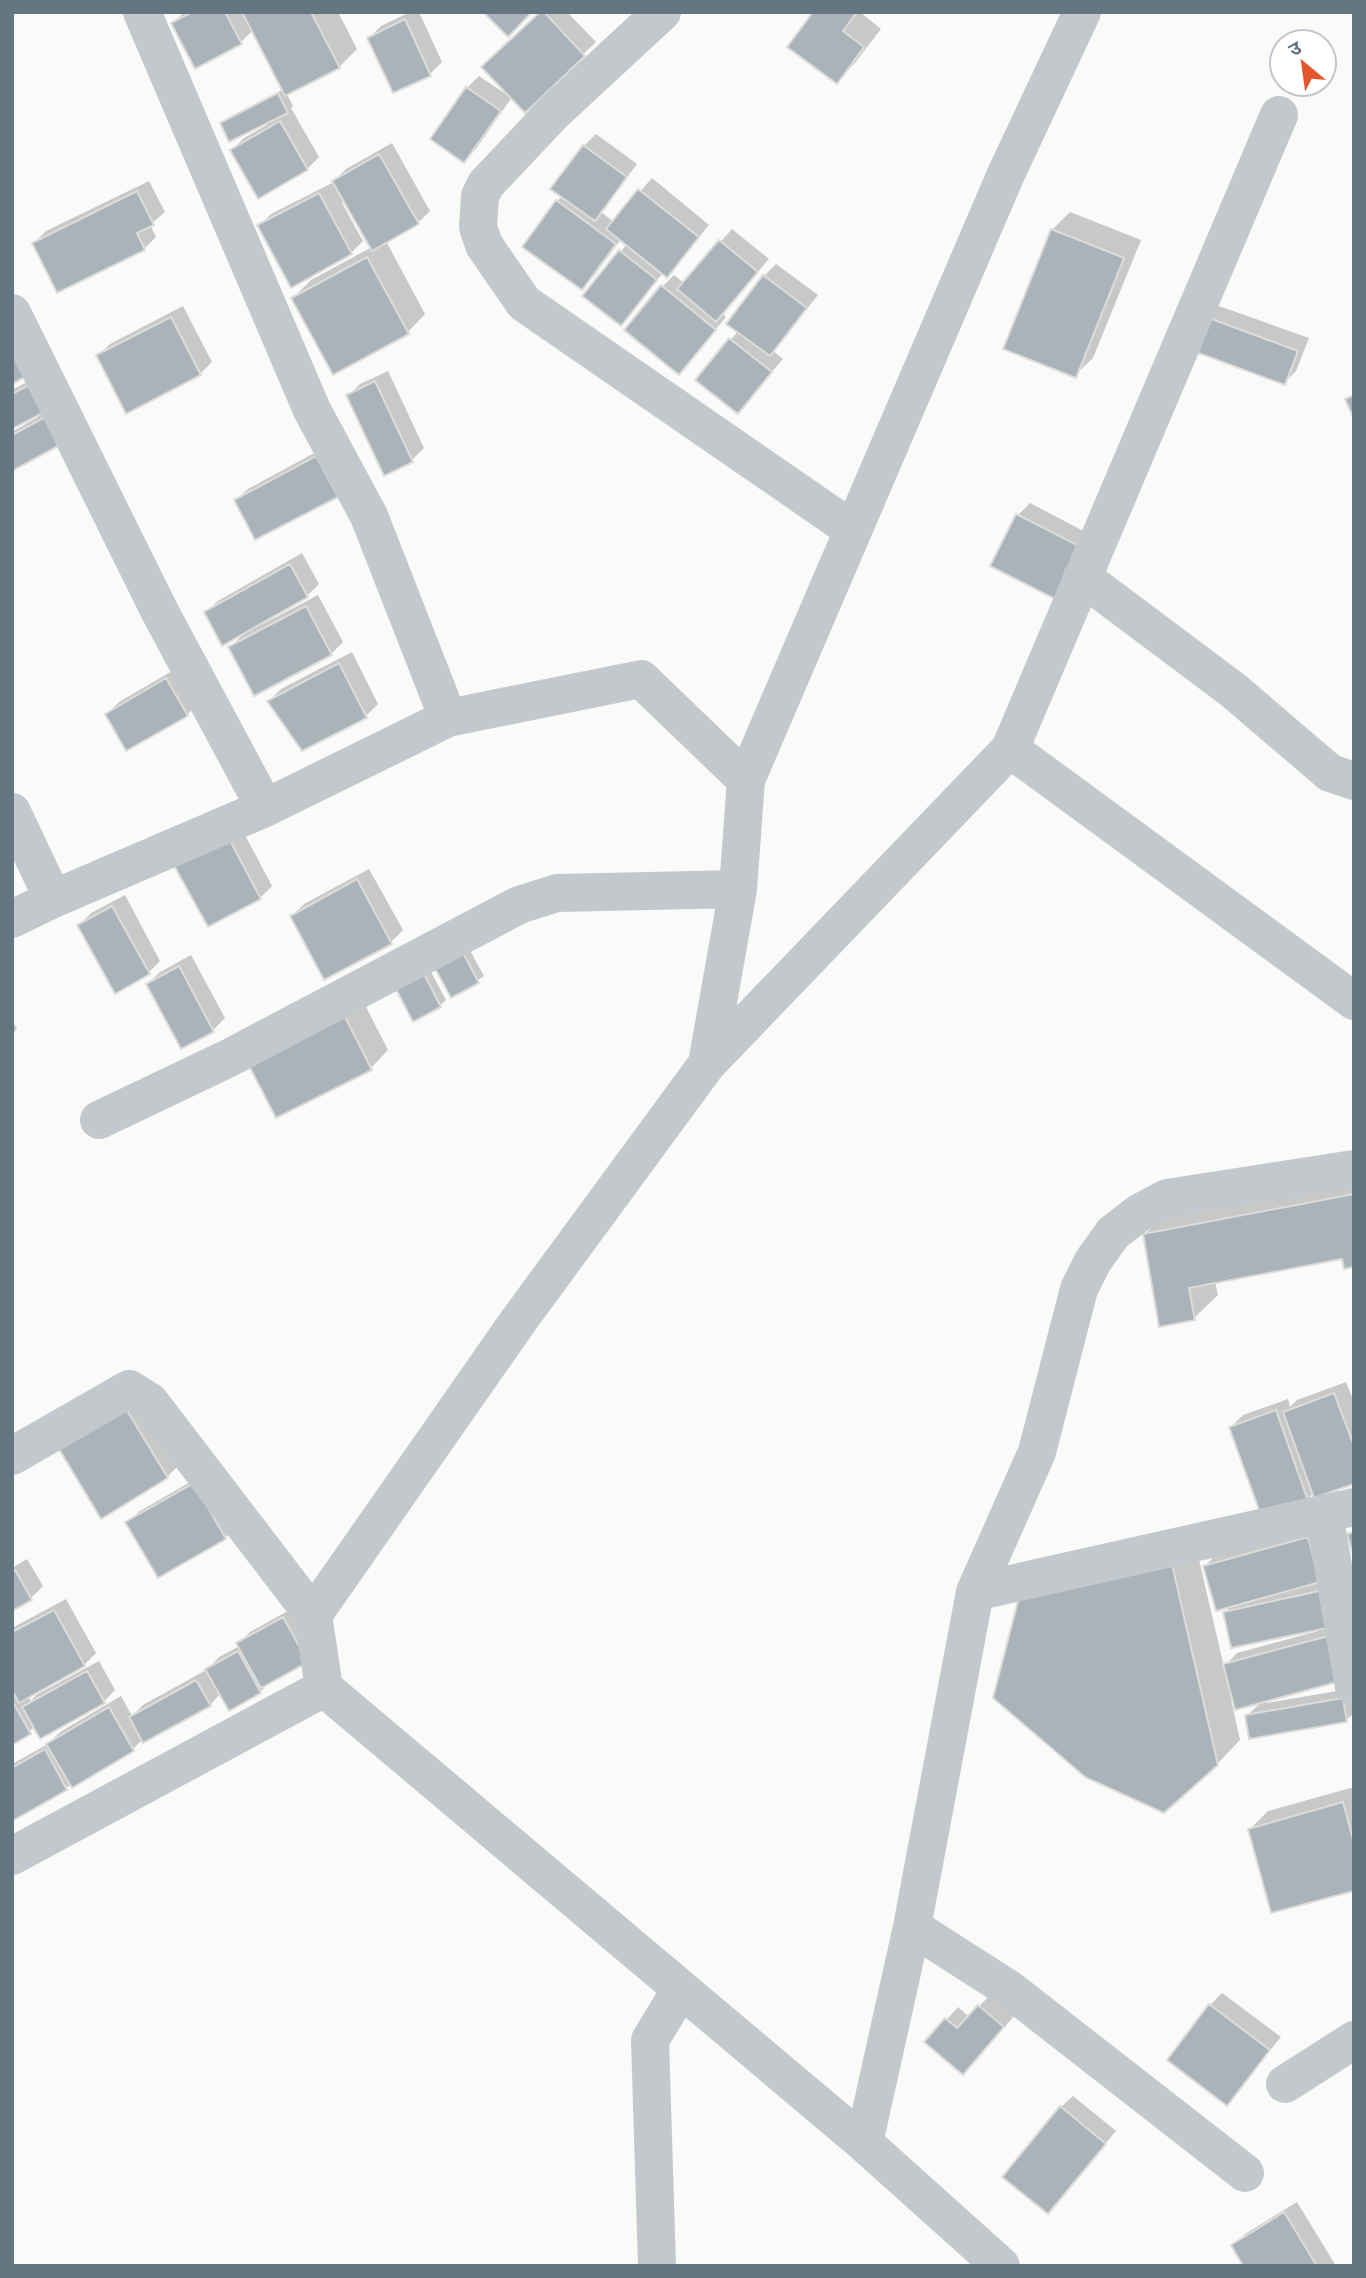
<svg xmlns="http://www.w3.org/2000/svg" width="1366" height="2278" font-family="'Asap Condensed','Noto Sans Devanagari',sans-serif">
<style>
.shadow{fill:#0003}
.building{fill:#aab3b9;stroke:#dcdcda;stroke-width:2}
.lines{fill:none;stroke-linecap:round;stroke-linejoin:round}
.minor{stroke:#c3c8cc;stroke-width:38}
</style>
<rect width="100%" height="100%" fill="#fafaf8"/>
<path class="shadow" d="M 184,12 L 338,12 L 357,49 L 339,67 L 287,94 L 293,106 L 291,108 L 319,157 L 307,169 L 232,150 L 244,138 L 267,125 L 265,122 L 222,123 L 227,118 L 284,89 L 253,30 L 241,42 L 173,24 Z
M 410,12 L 419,12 L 442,62 L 430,74 L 393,91 L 369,38 L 381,26 Z
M 542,12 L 567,12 L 596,42 L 525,110 L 512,97 L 476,149 L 464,161 L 467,88 L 479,76 L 510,97 Z
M 816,12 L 860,12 L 881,29 L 854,64 L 837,82 Z
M 596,134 L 637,164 L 601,212 L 614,222 L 652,178 L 709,225 L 678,263 L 667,275 L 663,273 L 621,324 L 585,295 L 627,244 L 621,239 L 594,276 L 582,288 L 557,201 L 563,196 L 584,146 Z
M 392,143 L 430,211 L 418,223 L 386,241 L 425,314 L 408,332 L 293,298 L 311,280 L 372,247 L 345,201 L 342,203 L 363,241 L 351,253 L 259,226 L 271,214 L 332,183 L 346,169 Z
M 149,181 L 165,212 L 150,225 L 156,237 L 144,249 L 34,243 L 46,231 Z
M 1070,212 L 1141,240 L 1093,358 L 1075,375 L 1052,230 Z
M 732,229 L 769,259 L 722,313 L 726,317 L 679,373 L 662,287 L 674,275 L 684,283 Z
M 776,264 L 818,295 L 773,351 L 783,359 L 738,411 L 698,379 L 738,331 L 764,276 Z
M 183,306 L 212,362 L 200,374 L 98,356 L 110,344 Z
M 1219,306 L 1309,338 L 1296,371 L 1284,383 L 1207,318 Z
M 54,368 L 67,392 L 12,469 L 12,432 L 38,417 L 37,414 L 12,427 L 12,390 Z
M 388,371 L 424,448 L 412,460 L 348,396 L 360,384 Z
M 329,445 L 256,538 L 236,500 L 248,489 Z
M 1030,503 L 1093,536 L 1068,586 L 1018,515 Z
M 302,553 L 319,584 L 307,596 L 263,621 L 265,623 L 318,595 L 343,642 L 331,654 L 230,647 L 246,632 L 206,612 L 218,601 Z
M 352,652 L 378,704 L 366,716 L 269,701 L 281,689 Z
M 179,667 L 199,703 L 187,715 L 107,714 L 119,702 Z
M 237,820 L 272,886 L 260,898 L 209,925 Z
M 369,869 L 403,930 L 391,942 L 292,916 L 304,904 Z
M 125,895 L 160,961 L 148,973 L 79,925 L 91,913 Z
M 467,945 L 484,976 L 452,996 Z
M 191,955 L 225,1018 L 213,1030 L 148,984 L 160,972 Z
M 430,970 L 446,1000 L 440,1005 L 414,1019 L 398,990 Z
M 357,989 L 388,1050 L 371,1068 L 277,1116 Z
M 12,1020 L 17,1029 L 12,1034 Z
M 1354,1176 L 1354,1266 L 1344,1257 L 1215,1281 L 1218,1295 L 1194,1318 L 1145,1234 L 1168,1211 Z
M 1346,1382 L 1354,1402 L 1354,1482 L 1314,1492 L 1307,1500 L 1231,1427 L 1243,1415 L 1288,1399 L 1290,1407 L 1297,1400 Z
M 135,1393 L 179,1465 L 167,1477 L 58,1444 Z
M 206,1473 L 237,1526 L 225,1538 L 128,1522 L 140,1511 Z
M 1320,1526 L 1331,1569 L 1316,1584 L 1336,1579 L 1354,1646 L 1266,1700 L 1267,1703 L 1354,1688 L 1354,1713 L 1346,1720 L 1247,1716 L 1262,1701 L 1231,1699 L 1240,1740 L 1217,1764 L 995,1698 L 1194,1538 L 1224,1667 L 1237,1653 L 1318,1631 L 1317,1628 L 1225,1612 L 1233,1604 L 1205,1566 L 1217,1554 Z
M 27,1559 L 43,1586 L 31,1598 L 12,1609 L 12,1568 Z
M 66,1599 L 96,1653 L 84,1665 L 28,1696 L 31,1701 L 36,1695 L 99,1661 L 115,1690 L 103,1702 L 35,1727 L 12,1743 L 12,1628 Z
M 295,1607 L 319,1649 L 272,1680 L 260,1692 L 221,1693 L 210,1705 L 143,1739 L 133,1749 L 12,1819 L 12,1764 L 48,1744 L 60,1732 L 121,1696 L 132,1716 L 143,1705 L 208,1669 L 219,1657 L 240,1646 L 238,1644 L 250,1632 Z
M 1354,1787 L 1354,1889 L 1250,1829 L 1268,1811 Z
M 1222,1993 L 1281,2037 L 1226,2103 L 1210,2005 Z
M 991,1994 L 1015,2015 L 975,2061 L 927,2042 L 958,2007 L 969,2017 Z
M 1073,2096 L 1116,2131 L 1048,2212 L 1061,2107 Z
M 1297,2202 L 1336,2266 L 1245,2266 L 1233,2246 L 1245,2234 Z"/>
<path class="building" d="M 192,12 L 225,12 L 242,44 L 195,69 L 171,23 Z
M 242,12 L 311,12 L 340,68 L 285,96 Z
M 483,12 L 532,12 L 508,37 Z
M 540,12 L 544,12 L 585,56 L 525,113 L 481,67 Z
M 813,12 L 857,12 L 843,31 L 864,47 L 837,84 L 787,47 Z
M 405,19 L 431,76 L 393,93 L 367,38 Z
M 466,87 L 501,111 L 464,163 L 430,139 Z
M 278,93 L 288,113 L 229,142 L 220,123 Z
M 280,121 L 308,170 L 258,199 L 230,150 Z
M 583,145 L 627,177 L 595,221 L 550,189 Z
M 379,154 L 419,224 L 372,251 L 332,181 Z
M 638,189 L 699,237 L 667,278 L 606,229 Z
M 137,191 L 154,225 L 137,233 L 145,250 L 57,293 L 32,243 Z
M 319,193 L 352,254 L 291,288 L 257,225 Z
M 556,200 L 616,244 L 582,290 L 522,247 Z
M 1051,229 L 1124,258 L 1076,378 L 1003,349 Z
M 719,240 L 758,272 L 716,322 L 677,289 Z
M 619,250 L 657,280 L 621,326 L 582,296 Z
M 367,257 L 409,334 L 333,375 L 291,298 Z
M 763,275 L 807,308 L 770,356 L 726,324 Z
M 661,285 L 716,330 L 679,375 L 624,330 Z
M 171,317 L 201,375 L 126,414 L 96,355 Z
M 1206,317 L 1298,351 L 1285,385 L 1193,351 Z
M 12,331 L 34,372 L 12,384 Z
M 729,338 L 772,372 L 738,414 L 695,380 Z
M 42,378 L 56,406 L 12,429 L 12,394 Z
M 375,381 L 413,462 L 384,476 L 346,395 Z
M 1354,395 L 1354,419 L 1345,399 Z
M 58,410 L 73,438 L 12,471 L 12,435 Z
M 316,456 L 338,497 L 255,540 L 234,500 Z
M 1016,514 L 1083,548 L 1057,600 L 990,566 Z
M 290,564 L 308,597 L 222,646 L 204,612 Z
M 306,606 L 332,655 L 254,696 L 228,647 Z
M 339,663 L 367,718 L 302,751 L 267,701 Z
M 166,678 L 188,716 L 126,751 L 105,714 Z
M 225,831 L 261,899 L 208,927 L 171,860 Z
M 357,879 L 392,944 L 324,980 L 290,916 Z
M 112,906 L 150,974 L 115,994 L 77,925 Z
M 461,949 L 479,983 L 451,998 L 433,965 Z
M 179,966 L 214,1032 L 181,1049 L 146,984 Z
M 424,974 L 441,1007 L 413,1022 L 396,989 Z
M 339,1005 L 372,1070 L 276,1118 L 243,1054 Z
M 1354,1194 L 1354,1267 L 1344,1269 L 1342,1259 L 1189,1288 L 1195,1320 L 1159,1327 L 1143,1234 Z
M 1334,1393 L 1354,1446 L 1354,1484 L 1314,1498 L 1283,1412 Z
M 123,1404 L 168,1478 L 101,1519 L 56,1444 Z
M 1276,1410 L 1308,1501 L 1262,1518 L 1229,1427 Z
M 194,1483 L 226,1539 L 158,1578 L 125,1522 Z
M 1354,1532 L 1354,1558 L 1347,1534 Z
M 1308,1537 L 1320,1582 L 1216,1611 L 1203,1566 Z
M 1171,1560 L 1218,1765 L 1164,1813 L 1085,1777 L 993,1698 L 1019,1597 Z
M 15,1570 L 32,1600 L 12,1611 L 12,1571 Z
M 1324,1590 L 1332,1627 L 1231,1648 L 1223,1612 Z
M 54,1610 L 85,1666 L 19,1703 L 12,1690 L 12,1632 Z
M 283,1617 L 308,1662 L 261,1688 L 236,1643 Z
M 1336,1634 L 1348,1679 L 1235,1710 L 1223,1664 Z
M 238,1651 L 261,1693 L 229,1711 L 205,1669 Z
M 87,1671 L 105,1703 L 40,1739 L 22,1707 Z
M 196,1680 L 211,1706 L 143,1743 L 129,1717 Z
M 1343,1698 L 1347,1722 L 1249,1739 L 1245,1715 Z
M 12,1701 L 31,1734 L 12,1745 Z
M 109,1707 L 134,1751 L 72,1788 L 46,1744 Z
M 45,1749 L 67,1790 L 12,1821 L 12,1768 Z
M 1343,1802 L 1354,1843 L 1354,1891 L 1271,1913 L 1248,1829 Z
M 1209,2004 L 1270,2050 L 1227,2106 L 1167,2060 Z
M 978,2005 L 1004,2027 L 963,2075 L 924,2042 L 945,2018 L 957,2028 Z
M 1060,2106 L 1106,2144 L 1048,2214 L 1002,2177 Z
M 1284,2212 L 1317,2266 L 1243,2266 L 1231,2245 Z"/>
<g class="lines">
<path class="minor" d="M 142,12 L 312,410 L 369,516 L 448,718
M 662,12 L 554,112 L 486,184 L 480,196 L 478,227 L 484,245 L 524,303 L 853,530
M 12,313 L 160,612 L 265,808 L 53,899 L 12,919
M 1082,577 L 1233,690 L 1330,773 L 1354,781
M 1010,749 L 1279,115
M 265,808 L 448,718 L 641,679 L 746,780
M 12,812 L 53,899
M 1354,1001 L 1010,749 L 707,1064 L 519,1320 L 313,1615 L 324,1688 L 864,2143 L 912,1927 L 975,1592 L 1037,1452 L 1079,1289 L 1093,1261 L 1113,1233 L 1139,1213 L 1167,1198 L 1354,1169
M 707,1064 L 738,889 L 746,780 L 1006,174 L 1082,12
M 99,1120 L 229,1058 L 519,905 L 557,893 L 738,889
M 12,1456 L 129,1389 L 150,1402 L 313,1615
M 1324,1514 L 1354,1687
M 975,1592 L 1354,1507
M 12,1856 L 324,1688
M 912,1927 L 1009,1989 L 1245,2173
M 1285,2084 L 1354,2040
M 864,2143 L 1001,2266
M 657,2266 L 650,2040 L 681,1989"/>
</g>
<rect width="1366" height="2278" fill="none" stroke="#657683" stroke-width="28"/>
<g transform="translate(1303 63) rotate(331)"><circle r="33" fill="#ffffff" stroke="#c1c8cd" stroke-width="2"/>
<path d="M0-5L12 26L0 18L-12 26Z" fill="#e4572e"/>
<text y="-10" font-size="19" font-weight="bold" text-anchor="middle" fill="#657683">उ</text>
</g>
</svg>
